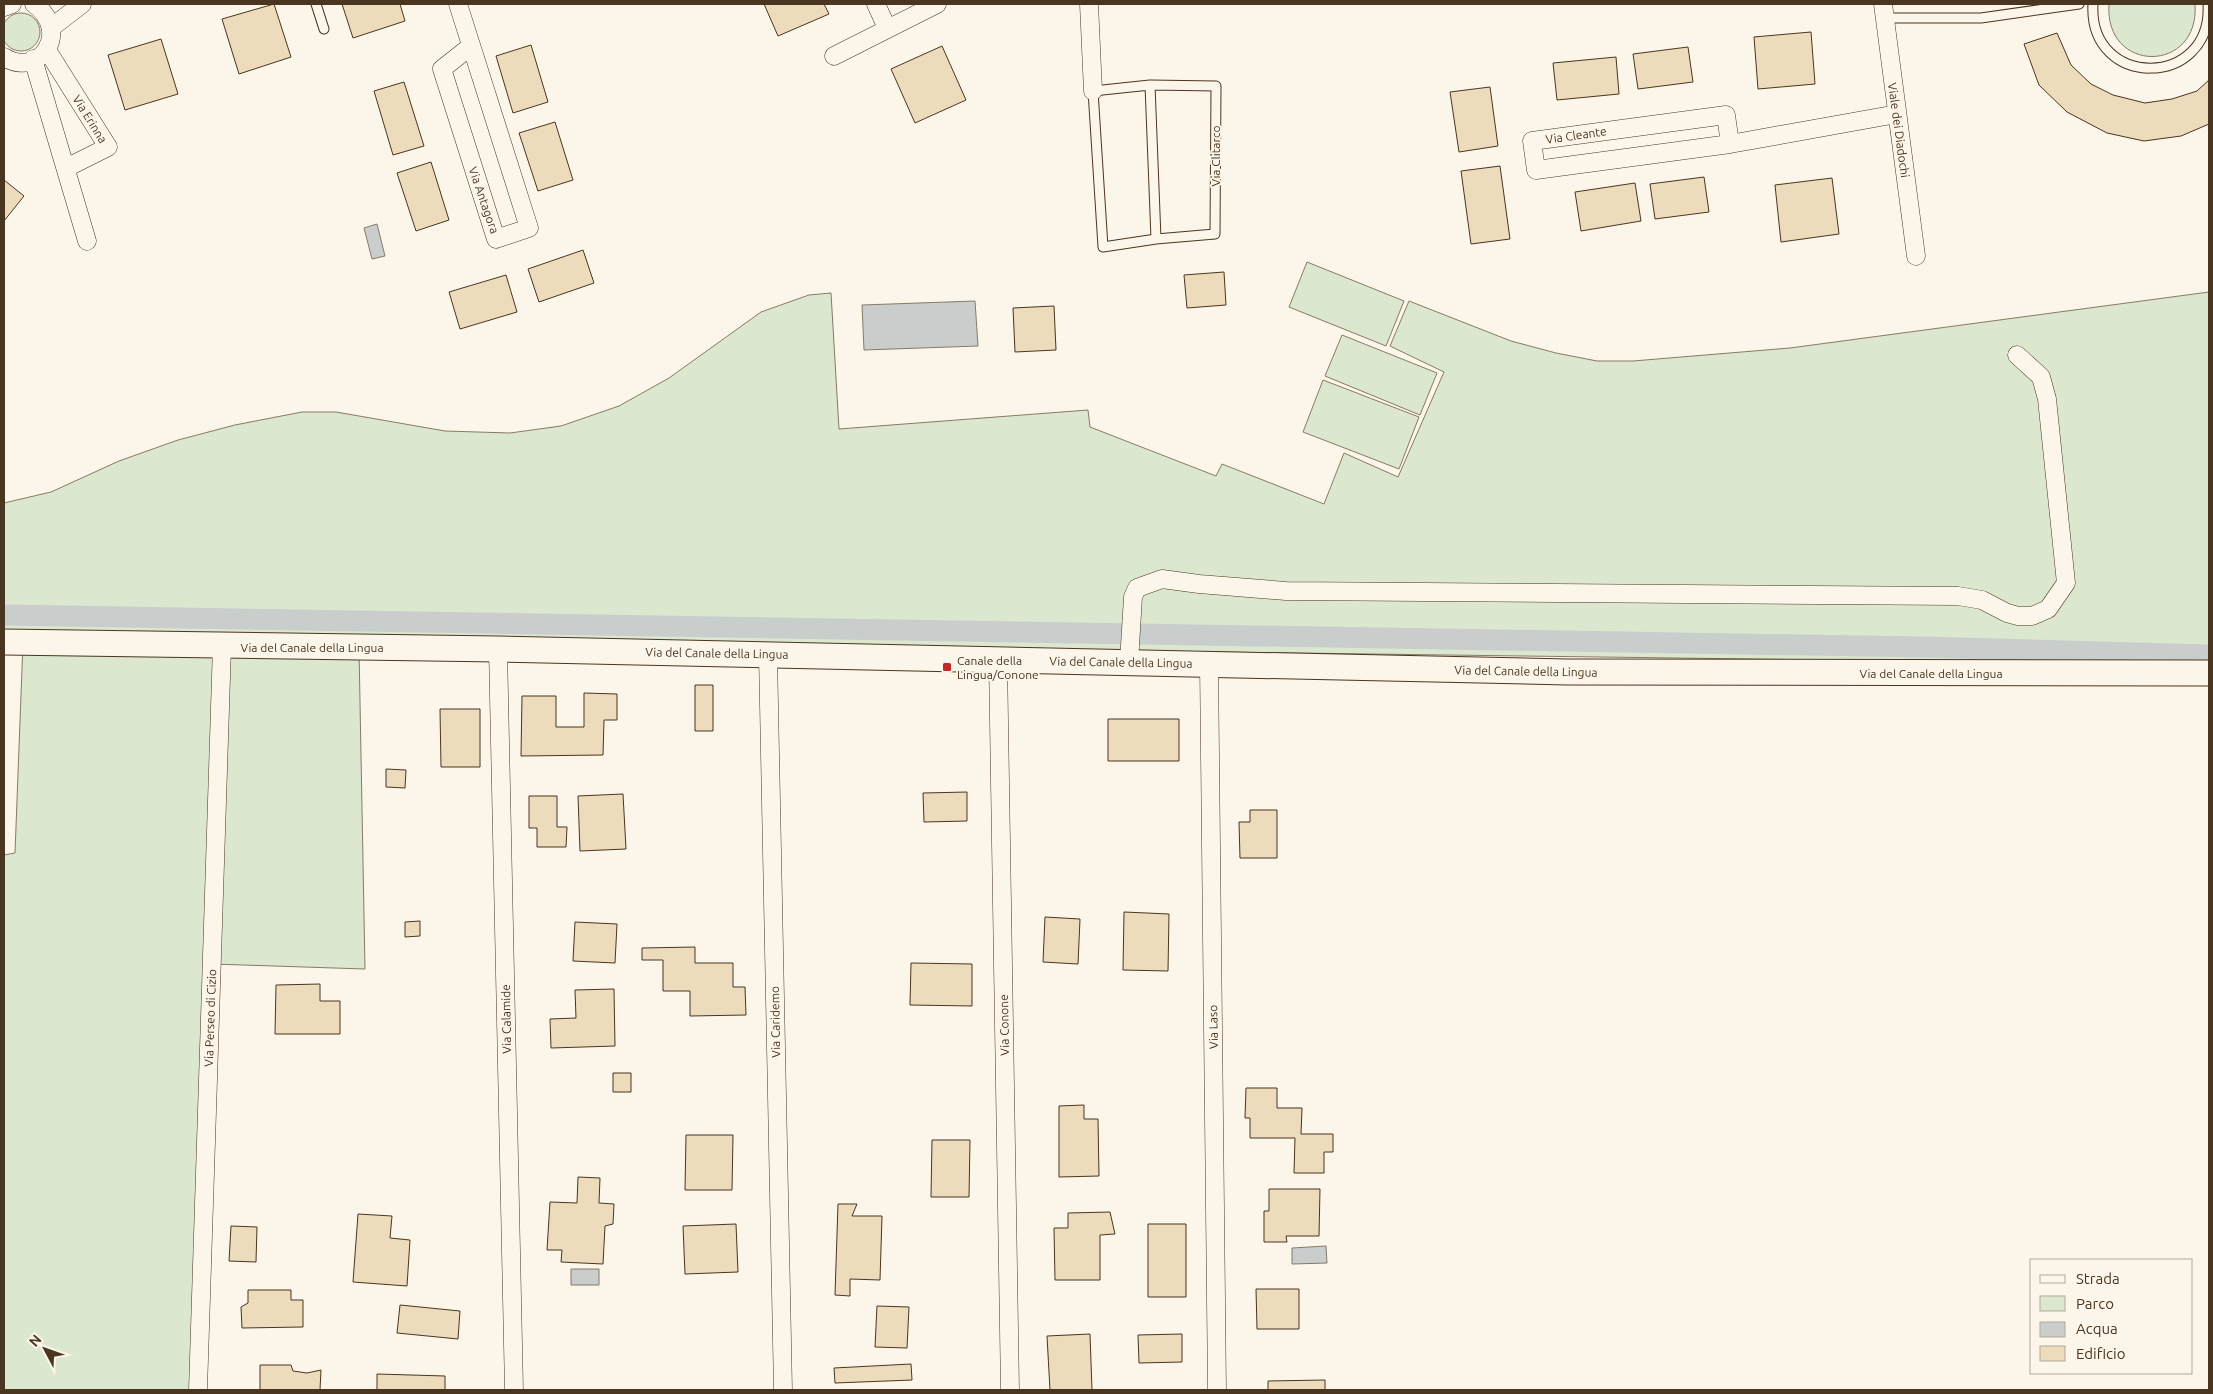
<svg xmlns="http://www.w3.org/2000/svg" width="2213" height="1394" font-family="Ubuntu,sans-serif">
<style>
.green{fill:#dce7d0;stroke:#887966}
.water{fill:#c9cecd;stroke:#887966}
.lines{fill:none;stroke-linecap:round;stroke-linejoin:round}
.canal{stroke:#c9cecd;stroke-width:21}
.building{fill:#ecdcbc;stroke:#4a3520}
.lane-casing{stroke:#4a3520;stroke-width:11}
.street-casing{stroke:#4a3520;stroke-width:19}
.secondary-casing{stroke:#4a3520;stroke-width:27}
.lane{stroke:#fbf6e9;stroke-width:9}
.street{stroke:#fbf6e9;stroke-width:18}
.secondary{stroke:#fbf6e9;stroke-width:25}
.poi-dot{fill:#c62828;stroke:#fbf6e9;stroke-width:2}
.labels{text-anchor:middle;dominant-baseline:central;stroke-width:4;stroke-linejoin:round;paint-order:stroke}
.street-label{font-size:12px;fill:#4a3520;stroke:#fbf6e9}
.poi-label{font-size:12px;fill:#4a3520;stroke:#fbf6e9;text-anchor:start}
</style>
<rect width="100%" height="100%" fill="#fbf6e9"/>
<path class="green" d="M 2109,4 L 2195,4 C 2200,74 2104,74 2109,4 Z
M2 32a19 19 0 1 1 38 0a19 19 0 1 1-38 0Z
M 1307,262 L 1404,301 L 1386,346 L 1289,307 Z
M 2209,292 L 2209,665 L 1142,651 L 4,632 L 4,503 L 51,492 L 119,461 L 178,440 L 235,425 L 302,412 L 336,412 L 445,431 L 510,433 L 561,426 L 619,406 L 669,378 L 761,312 L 809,295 L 831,293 L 839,429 L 1088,410 L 1090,427 L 1216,476 L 1222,464 L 1324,504 L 1344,453 L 1398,477 L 1444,372 L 1390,346 L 1409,301 L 1511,341 L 1556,353 L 1597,361 L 1633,361 L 1790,348 Z
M 1342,335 L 1437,373 L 1420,415 L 1325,376 Z
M 1323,380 L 1419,417 L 1399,469 L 1303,432 Z
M 23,643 L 359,648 L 365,969 L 212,964 L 198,1390 L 4,1390 L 4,855 L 15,853 Z"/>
<path class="water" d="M 377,224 L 385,256 L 372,259 L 364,228 Z
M 975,301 L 978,346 L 864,350 L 862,305 Z
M 1326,1246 L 1327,1263 L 1292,1264 L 1292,1248 Z
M 571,1269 L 599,1269 L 599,1285 L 571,1285 Z"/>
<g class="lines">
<path class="canal" d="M 4,615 L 1922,647 L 2209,655"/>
</g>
<path class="building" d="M 274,4 L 291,57 L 239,74 L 222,19 Z
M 342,4 L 400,4 L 405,21 L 353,38 Z
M 764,4 L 824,4 L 829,14 L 778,36 Z
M 1811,32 L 1815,84 L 1758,89 L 1754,37 Z
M 2057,33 L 2071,65 L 2091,84 L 2113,95 L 2145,103 L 2172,99 L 2197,91 L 2209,80 L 2209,124 L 2181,136 L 2144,141 L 2107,133 L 2067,112 L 2039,85 L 2024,44 Z
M 161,39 L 178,94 L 125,110 L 108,55 Z
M 531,45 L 548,102 L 513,113 L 496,56 Z
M 942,46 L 966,100 L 915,123 L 891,69 Z
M 1688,47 L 1693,82 L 1638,89 L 1633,54 Z
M 1616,57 L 1619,94 L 1557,100 L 1553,63 Z
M 404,82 L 424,146 L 393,155 L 374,91 Z
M 1490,87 L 1498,146 L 1459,152 L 1450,92 Z
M 555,122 L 573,180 L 538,191 L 519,133 Z
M 431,162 L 449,220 L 416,231 L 397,173 Z
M 1500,166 L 1510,239 L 1471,244 L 1461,171 Z
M 1704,177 L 1709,212 L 1655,219 L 1650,184 Z
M 1832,178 L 1839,234 L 1781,242 L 1775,185 Z
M 4,180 L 24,196 L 4,221 Z
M 1635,183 L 1641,221 L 1581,231 L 1575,192 Z
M 583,250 L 594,283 L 539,302 L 528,269 Z
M 1224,272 L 1226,305 L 1187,308 L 1184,275 Z
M 506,275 L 517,312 L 460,329 L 449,292 Z
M 1054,306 L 1056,350 L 1015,352 L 1013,308 Z
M 695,685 L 713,685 L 713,731 L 695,731 Z
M 584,693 L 617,694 L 617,720 L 604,720 L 603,755 L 521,756 L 522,696 L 556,696 L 556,727 L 584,727 Z
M 440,709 L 480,709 L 480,767 L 441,767 Z
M 1108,719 L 1179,719 L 1179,761 L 1108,761 Z
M 386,769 L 406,770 L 405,788 L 386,787 Z
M 967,792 L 967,821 L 924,822 L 923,793 Z
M 623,794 L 626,849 L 580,851 L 578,796 Z
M 529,796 L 557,796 L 557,827 L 567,827 L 566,847 L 537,847 L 537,828 L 529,828 Z
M 1250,810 L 1277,810 L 1277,858 L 1240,858 L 1239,822 L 1250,822 Z
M 1124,912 L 1169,914 L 1168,971 L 1123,970 Z
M 1045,917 L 1080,919 L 1078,964 L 1043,962 Z
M 420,921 L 420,936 L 405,937 L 405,922 Z
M 575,922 L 617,924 L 615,963 L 573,961 Z
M 695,947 L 695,963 L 733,963 L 733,987 L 745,987 L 746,1015 L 690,1016 L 690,991 L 663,991 L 663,960 L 642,960 L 642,948 Z
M 911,963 L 972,964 L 972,1006 L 910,1005 Z
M 320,984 L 320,1001 L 340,1001 L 340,1034 L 275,1034 L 276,985 Z
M 614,989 L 615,1046 L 551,1048 L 550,1019 L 576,1018 L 575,990 Z
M 613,1073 L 631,1073 L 631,1092 L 613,1092 Z
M 1246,1088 L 1277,1088 L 1277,1108 L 1302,1108 L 1301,1134 L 1333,1134 L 1333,1152 L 1324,1152 L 1324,1173 L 1294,1173 L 1295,1138 L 1250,1138 L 1250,1118 L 1245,1118 Z
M 1084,1105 L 1084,1119 L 1098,1119 L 1099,1176 L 1059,1177 L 1059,1106 Z
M 686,1135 L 733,1135 L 732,1190 L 685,1190 Z
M 932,1140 L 970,1140 L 969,1197 L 931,1197 Z
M 578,1177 L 600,1178 L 599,1203 L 614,1204 L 613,1224 L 605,1226 L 603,1264 L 561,1262 L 562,1250 L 547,1250 L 550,1202 L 577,1203 Z
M 1269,1189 L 1320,1189 L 1319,1236 L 1286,1236 L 1287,1242 L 1264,1242 L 1264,1211 L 1269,1211 Z
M 838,1204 L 857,1204 L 852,1216 L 882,1216 L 880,1280 L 850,1279 L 850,1296 L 835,1295 Z
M 1110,1212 L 1115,1234 L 1100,1235 L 1100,1280 L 1055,1280 L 1054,1228 L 1068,1228 L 1068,1213 Z
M 358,1214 L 392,1216 L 390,1238 L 410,1240 L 407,1286 L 353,1282 Z
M 736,1224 L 738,1272 L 685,1274 L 683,1226 Z
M 1148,1224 L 1186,1224 L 1186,1297 L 1148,1297 Z
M 231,1226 L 257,1227 L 256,1262 L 229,1261 Z
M 1256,1289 L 1299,1289 L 1299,1329 L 1257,1329 Z
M 248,1290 L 291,1290 L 291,1300 L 303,1300 L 303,1327 L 242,1328 L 241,1307 L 248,1303 Z
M 400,1305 L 460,1311 L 458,1339 L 397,1333 Z
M 877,1306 L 909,1307 L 907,1348 L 875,1347 Z
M 1090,1334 L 1092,1390 L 1050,1390 L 1047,1336 Z
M 1182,1334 L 1182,1362 L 1139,1363 L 1138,1335 Z
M 911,1364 L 912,1380 L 835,1383 L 834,1368 Z
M 260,1365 L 291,1365 L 293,1371 L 307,1373 L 321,1370 L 320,1390 L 260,1390 Z
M 377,1374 L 445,1376 L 445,1390 L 377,1390 Z
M 1325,1380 L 1325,1390 L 1268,1390 L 1268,1381 Z"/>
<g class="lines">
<g class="lane-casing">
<path id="lane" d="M 316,4 L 324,29
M 2093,4 C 2088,90 2213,89 2208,4
M 1884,18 L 1981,18 L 2079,4
M 1150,85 L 1216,86 L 1215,234 L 1156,239 L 1103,247 L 1093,91 Z
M 1150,85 L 1156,239"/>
</g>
<g class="street-casing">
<path id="street" d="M 458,4 L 529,228 L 496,239 L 442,69 L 471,46
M 876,4 L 887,28
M 1089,4 L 1093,91
M 1883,4 L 1916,256
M 4,7 L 12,4
M 52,27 L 82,4
M 47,50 L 108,147 L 66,168
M 834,56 L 937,4
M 4,57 C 38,79 73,33 34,4
M 33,59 L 87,241
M 1730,144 L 1726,115 L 1532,141 L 1536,170 L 1730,144 L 1897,114
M 498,649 L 514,1390
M 768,655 L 783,1390
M 998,660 L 1010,1390
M 1129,662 L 1133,597 L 1137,588 L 1162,579 L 1199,584 L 1286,591 L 1958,596 L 1982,600 L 2007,613 L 2018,616 L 2032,616 L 2048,609 L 2066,583 L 2047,399 L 2041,377 L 2017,355
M 1209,664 L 1217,1390
M 198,1390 L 222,646"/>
</g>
<g class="secondary-casing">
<path id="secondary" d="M 4,642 L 498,649 L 1567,672 L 2209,673"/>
</g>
<use href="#lane" class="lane"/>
<use href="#street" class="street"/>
<use href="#secondary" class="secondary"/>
</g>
<rect class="poi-dot" x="942" y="662" width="10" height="10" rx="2.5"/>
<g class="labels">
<g class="street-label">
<text transform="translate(90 119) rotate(58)">Via Erinna</text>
<text transform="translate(1899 130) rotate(82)">Viale dei Diadochi</text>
<text transform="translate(1576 135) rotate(-8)">Via Cleante</text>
<text transform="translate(1215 156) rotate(-90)">Via Clitarco</text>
<text transform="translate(484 200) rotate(71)">Via Antagora</text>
<text x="312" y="647">Via del Canale della Lingua</text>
<text transform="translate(717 653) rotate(1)">Via del Canale della Lingua</text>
<text transform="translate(1121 662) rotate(1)">Via del Canale della Lingua</text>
<text transform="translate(1526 671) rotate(1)">Via del Canale della Lingua</text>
<text x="1931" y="673">Via del Canale della Lingua</text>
<text transform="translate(210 1018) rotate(-88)">Via Perseo di Cizio</text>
<text transform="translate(506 1019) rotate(-91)">Via Calamide</text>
<text transform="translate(775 1022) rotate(-91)">Via Caridemo</text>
<text transform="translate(1004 1025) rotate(-91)">Via Conone</text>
<text transform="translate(1213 1027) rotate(-91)">Via Laso</text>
</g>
<g class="poi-label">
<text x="957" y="660">Canale della<tspan x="957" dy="14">Lingua/Conone</tspan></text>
</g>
</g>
<rect width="2213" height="1394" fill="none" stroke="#4a3520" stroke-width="10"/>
<rect x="2030" y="1259" width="162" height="115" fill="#fbf6e9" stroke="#b4a999"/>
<rect x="2040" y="1275" width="25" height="8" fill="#fbf6e9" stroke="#b4a999"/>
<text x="2076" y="1284" font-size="15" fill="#4a3520">Strada</text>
<rect x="2040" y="1296" width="25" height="15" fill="#dce7d0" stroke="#b4a999"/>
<text x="2076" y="1309" font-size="15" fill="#4a3520">Parco</text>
<rect x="2040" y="1322" width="25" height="15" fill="#c9cecd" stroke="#b4a999"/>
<text x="2076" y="1334" font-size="15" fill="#4a3520">Acqua</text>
<rect x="2040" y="1346" width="25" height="15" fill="#ecdcbc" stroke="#b4a999"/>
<text x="2076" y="1359" font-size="15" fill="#4a3520">Edificio</text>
<g transform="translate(45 1349) rotate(311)" stroke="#fbf6e9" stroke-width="4" paint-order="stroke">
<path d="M0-4L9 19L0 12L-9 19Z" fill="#4a3520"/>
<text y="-8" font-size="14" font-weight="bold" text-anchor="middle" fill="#4a3520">N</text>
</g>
</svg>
